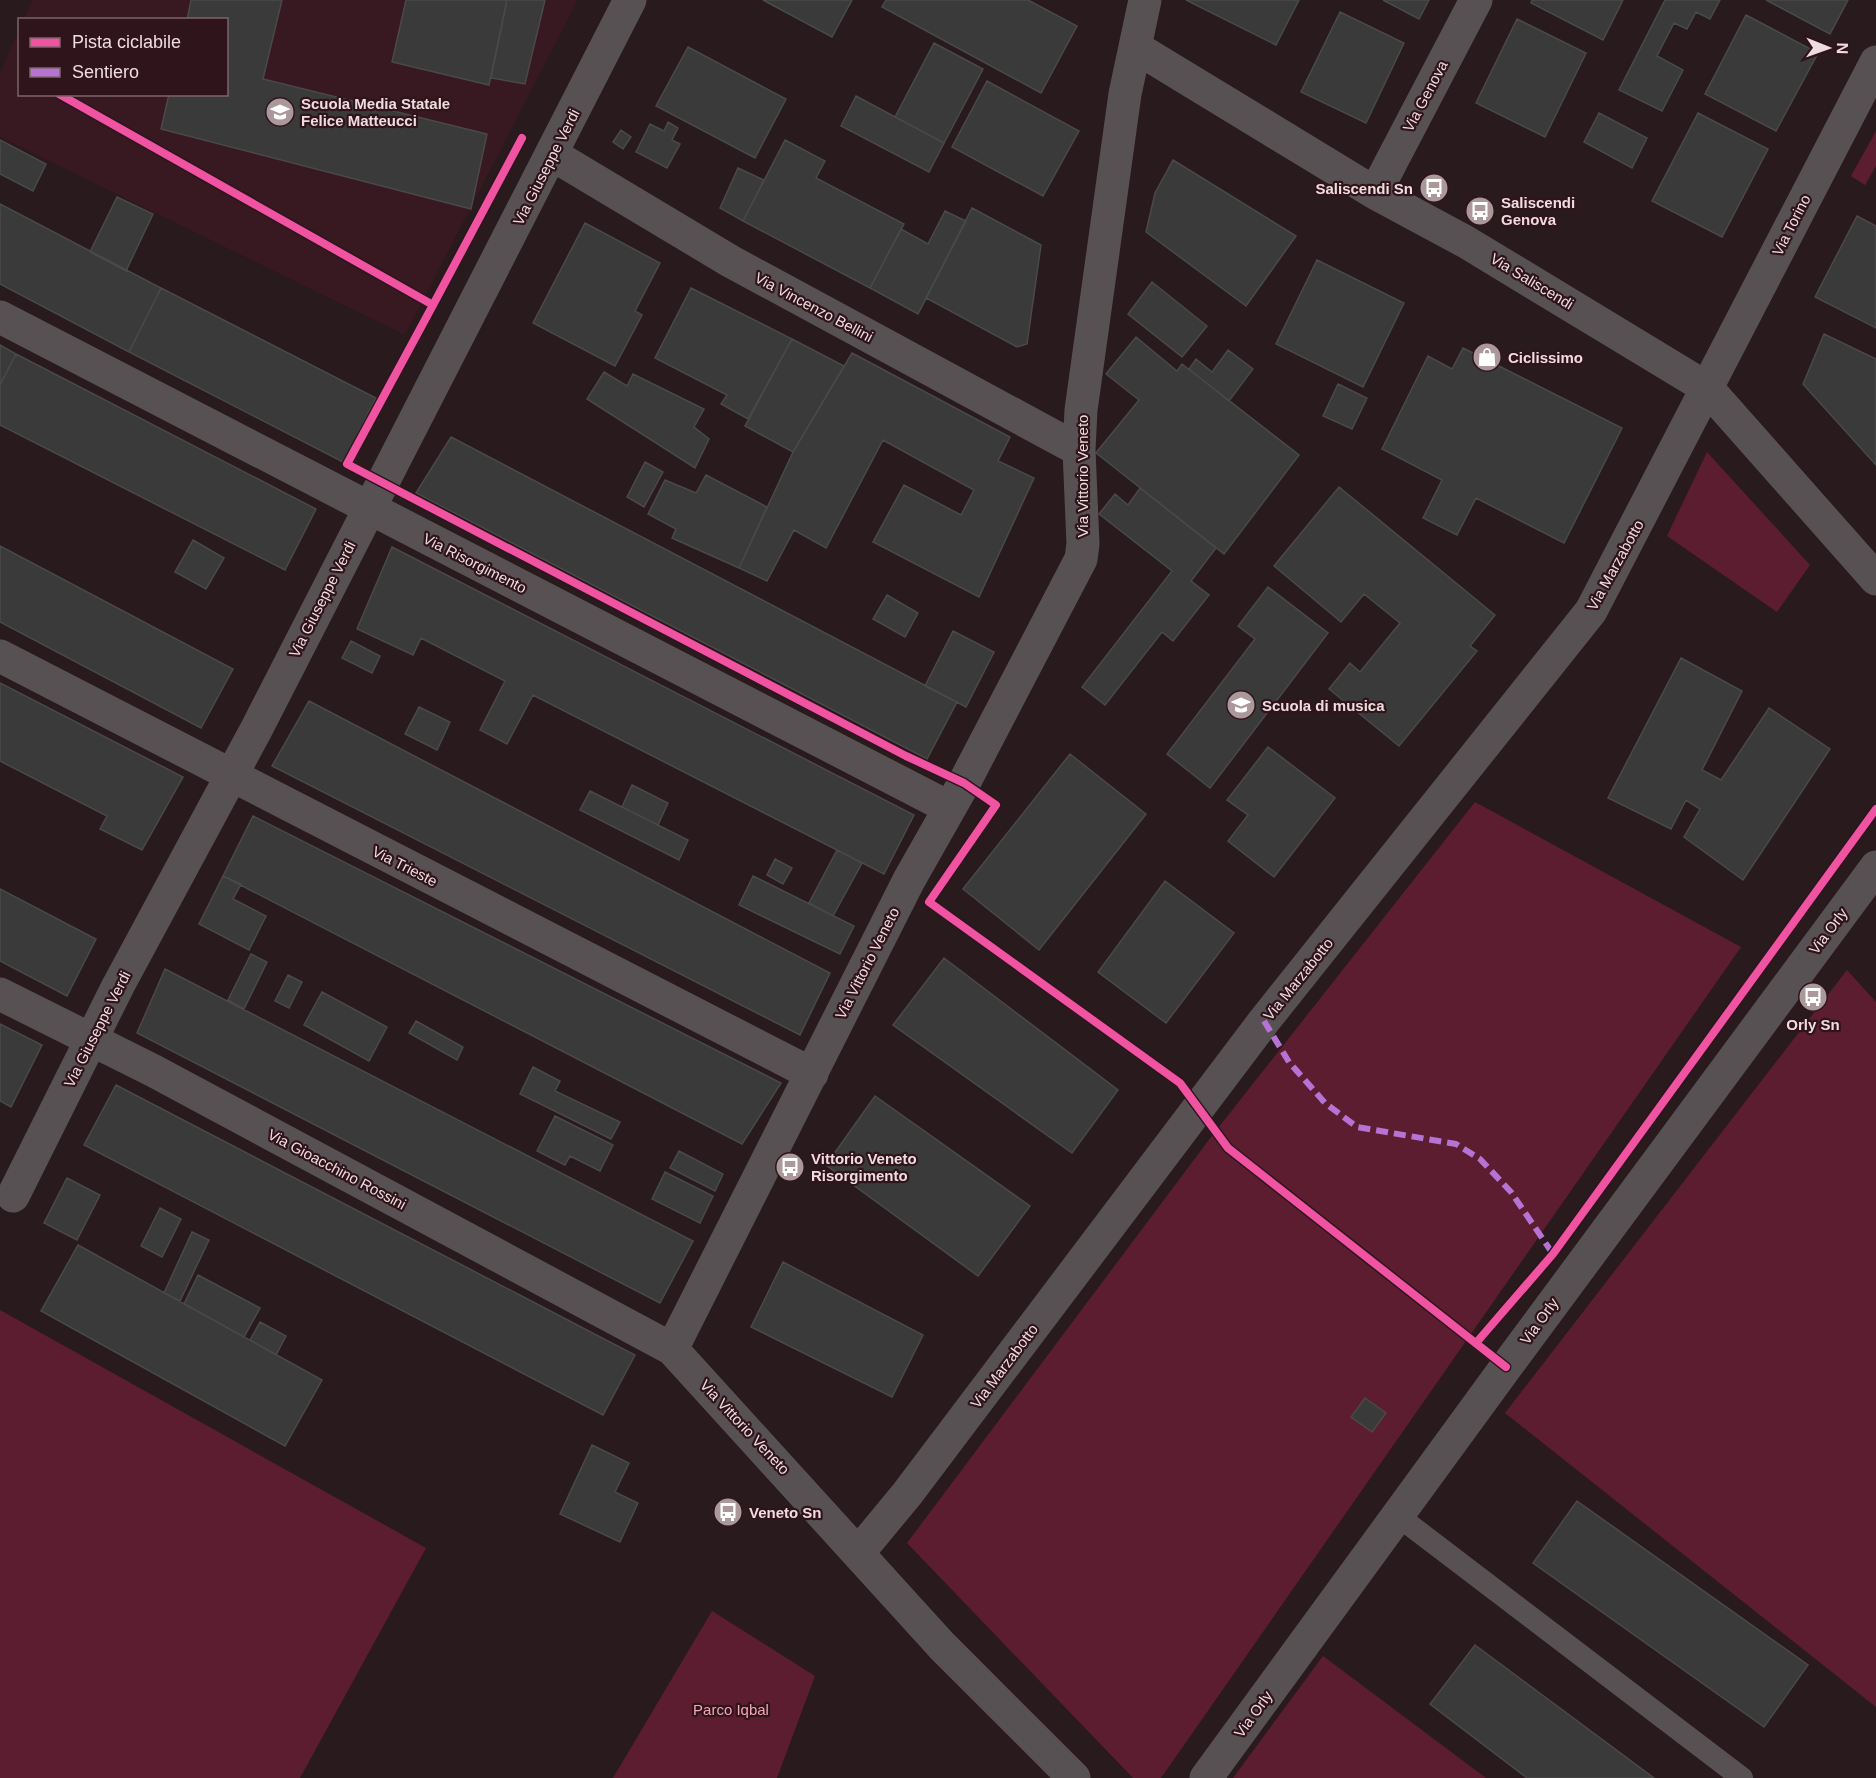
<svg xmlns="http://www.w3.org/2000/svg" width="1876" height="1778" font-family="Helvetica,sans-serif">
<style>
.built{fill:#381821}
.green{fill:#5d1d30}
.building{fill:#3b3a3a;stroke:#4a494a;stroke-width:1.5}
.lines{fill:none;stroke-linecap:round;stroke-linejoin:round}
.service{stroke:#585153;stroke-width:22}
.minor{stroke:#585153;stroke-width:33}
.quiet{stroke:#b673d3;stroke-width:6;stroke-dasharray:12 6;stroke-linecap:butt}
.cycleway-casing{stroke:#2f141b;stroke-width:11}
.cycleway{stroke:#f153a3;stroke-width:8}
.labels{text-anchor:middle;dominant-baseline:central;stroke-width:4.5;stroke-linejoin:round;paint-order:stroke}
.street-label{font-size:15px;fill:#efdcdf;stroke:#2f141b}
.poi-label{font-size:15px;font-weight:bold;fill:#efdcdf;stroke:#2f141b;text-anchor:start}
.park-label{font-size:15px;fill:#f2a5b5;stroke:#2f141b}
</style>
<rect width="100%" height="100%" fill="#291a1e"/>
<path class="built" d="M 32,0 L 578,0 L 405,335 L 0,137 L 0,72 L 19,30 L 20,94 L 226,94 L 226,20 L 24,19 Z"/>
<path class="green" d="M 1876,131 L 1876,166 L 1865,185 L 1851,176 Z
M 1707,452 L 1810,565 L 1777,612 L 1667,536 Z
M 1475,802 L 1741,947 L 1161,1778 L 1133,1778 L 907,1543 L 1211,1137 Z
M 1847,970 L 1876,1002 L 1876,1707 L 1505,1413 Z
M 0,1310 L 426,1548 L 300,1778 L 0,1778 Z
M 712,1611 L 815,1676 L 777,1778 L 613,1778 Z
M 1323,1656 L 1486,1778 L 1233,1778 Z"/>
<path class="building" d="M 191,0 L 282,0 L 263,79 L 487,134 L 471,209 L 161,129 L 169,94 L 226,94 L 226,20 L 187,20 Z
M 406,0 L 507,0 L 489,85 L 392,62 Z
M 507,0 L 545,0 L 525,84 L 491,78 Z
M 763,0 L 852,0 L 832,37 Z
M 886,0 L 1028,0 L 1077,26 L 1041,93 L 882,7 Z
M 1186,0 L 1299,0 L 1276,45 Z
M 1383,0 L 1429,0 L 1419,19 Z
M 1532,0 L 1623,0 L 1603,40 L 1531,3 Z
M 1665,0 L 1720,0 L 1710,19 L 1696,12 L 1687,29 L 1674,23 L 1657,56 L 1683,70 L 1662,111 L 1619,90 Z
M 1766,0 L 1848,0 L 1830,34 Z
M 1340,12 L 1404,43 L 1366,123 L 1301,92 Z
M 1746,15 L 1818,53 L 1776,131 L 1705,94 Z
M 1517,19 L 1586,53 L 1545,137 L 1476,103 Z
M 934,43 L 983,69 L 944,143 L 895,117 Z
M 688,47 L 786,99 L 755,158 L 656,106 Z
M 987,81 L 1079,131 L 1043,196 L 952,147 Z
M 856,96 L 944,143 L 929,172 L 841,126 Z
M 1599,113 L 1647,138 L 1632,168 L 1584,142 Z
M 1698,113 L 1768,149 L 1722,237 L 1652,201 Z
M 668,122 L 678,128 L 672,140 L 680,144 L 667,168 L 636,152 L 650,124 L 664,131 Z
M 621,130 L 631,137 L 623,149 L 613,142 Z
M 0,140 L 46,164 L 33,191 L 0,174 Z
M 785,140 L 825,161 L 816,178 L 904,224 L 870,288 L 743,221 Z
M 1173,160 L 1296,236 L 1246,306 L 1146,232 L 1155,193 Z
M 738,168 L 764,180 L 743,221 L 720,208 Z
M 117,197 L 153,214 L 126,271 L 90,252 Z
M 0,204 L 161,288 L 129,352 L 0,284 Z
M 972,208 L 1041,245 L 1027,344 L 1017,347 L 926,298 Z
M 945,211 L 966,221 L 918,314 L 870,288 L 901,229 L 928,244 Z
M 1857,216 L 1876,226 L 1876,328 L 1815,297 Z
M 585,223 L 660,263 L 635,311 L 642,315 L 615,366 L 533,323 Z
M 1317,260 L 1404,303 L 1363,387 L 1276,344 Z
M 1152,282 L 1207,326 L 1182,357 L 1128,314 Z
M 161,288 L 376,398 L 343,462 L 129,352 Z
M 691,288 L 792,339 L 748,419 L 721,404 L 727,395 L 655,358 Z
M 1824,334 L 1876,359 L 1876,465 L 1803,384 Z
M 1136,337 L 1177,371 L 1182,364 L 1299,455 L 1224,554 L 1096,453 L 1139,400 L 1106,374 Z
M 792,339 L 844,366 L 793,452 L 745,426 Z
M 0,345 L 16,354 L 0,385 Z
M 1463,348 L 1622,428 L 1564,543 L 1476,498 L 1457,535 L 1423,518 L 1442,480 L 1382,449 L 1428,356 L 1452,369 Z
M 1228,350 L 1253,369 L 1229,401 L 1189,369 L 1196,359 L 1212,372 Z
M 852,353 L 1010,437 L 998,461 L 1034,478 L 979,597 L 873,542 L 904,485 L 961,515 L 974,490 L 883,440 L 826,548 L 794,530 L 767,581 L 739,568 L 793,452 Z
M 16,354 L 316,509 L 285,570 L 0,425 L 0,385 Z
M 604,372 L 627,386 L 633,374 L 704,409 L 694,427 L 709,439 L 695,468 L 587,399 Z
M 1338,384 L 1367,398 L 1352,429 L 1323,416 Z
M 451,437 L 957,702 L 927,759 L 416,493 Z
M 645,462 L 663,472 L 644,507 L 627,497 Z
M 706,475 L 767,507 L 739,568 L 672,538 L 676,529 L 648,514 L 665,480 L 696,493 Z
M 1339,487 L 1495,615 L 1470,646 L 1477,651 L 1399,746 L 1329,689 L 1350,663 L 1360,672 L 1400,623 L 1364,594 L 1341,622 L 1274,566 Z
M 1140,488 L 1216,548 L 1191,581 L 1209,595 L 1173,641 L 1162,632 L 1105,705 L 1082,687 L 1172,571 L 1099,514 L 1115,494 L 1128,505 Z
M 193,540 L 224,558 L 206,589 L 175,572 Z
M 0,546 L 233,669 L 201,728 L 0,622 Z
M 392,547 L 914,815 L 884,874 L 533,695 L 507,744 L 480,730 L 505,681 L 421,638 L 413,655 L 357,629 Z
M 1268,587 L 1328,633 L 1210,788 L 1167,754 L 1255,639 L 1238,626 Z
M 887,595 L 918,613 L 905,637 L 873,619 Z
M 953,631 L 994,652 L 966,707 L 925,686 Z
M 351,641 L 380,656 L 372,673 L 342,658 Z
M 1681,658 L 1742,691 L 1702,770 L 1721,780 L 1769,708 L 1830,749 L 1743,880 L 1684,837 L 1700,809 L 1686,800 L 1671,829 L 1608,798 Z
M 0,683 L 183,777 L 142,850 L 100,829 L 107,816 L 0,761 Z
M 309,701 L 830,973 L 800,1035 L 272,766 Z
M 419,707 L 450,722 L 437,750 L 405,734 Z
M 1268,747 L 1335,798 L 1274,877 L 1228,841 L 1248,815 L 1227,800 Z
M 1070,754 L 1146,814 L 1039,950 L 963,889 Z
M 632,785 L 668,803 L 658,825 L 622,807 Z
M 590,791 L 688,840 L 679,860 L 580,810 Z
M 253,816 L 781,1083 L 742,1144 L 223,876 Z
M 837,850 L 862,863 L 833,916 L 809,903 Z
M 775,859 L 792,868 L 783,884 L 767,875 Z
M 223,876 L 241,884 L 233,899 L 266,916 L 249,950 L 199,924 Z
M 753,876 L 854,926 L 840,954 L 739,905 Z
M 1165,881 L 1234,933 L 1166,1023 L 1098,972 Z
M 0,889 L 96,939 L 67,996 L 0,961 Z
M 251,954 L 267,962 L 244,1009 L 228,1000 Z
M 944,958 L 1118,1090 L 1072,1153 L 893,1025 Z
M 165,969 L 693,1241 L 660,1303 L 137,1033 Z
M 288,975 L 302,982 L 289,1008 L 275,1001 Z
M 322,992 L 387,1027 L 369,1061 L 304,1025 Z
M 416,1021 L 463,1047 L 457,1060 L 409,1033 Z
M 0,1024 L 42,1045 L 11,1107 L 0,1101 Z
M 533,1067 L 560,1081 L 555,1091 L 620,1122 L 611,1139 L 520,1094 Z
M 116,1085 L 635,1355 L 603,1415 L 84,1145 Z
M 875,1096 L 1030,1206 L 978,1276 L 826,1165 Z
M 555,1116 L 613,1145 L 600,1171 L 570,1156 L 565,1165 L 537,1151 Z
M 679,1151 L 723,1174 L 715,1191 L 670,1168 Z
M 665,1172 L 713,1196 L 700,1223 L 652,1199 Z
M 67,1178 L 100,1195 L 77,1240 L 44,1223 Z
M 160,1208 L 181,1219 L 162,1257 L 141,1246 Z
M 192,1232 L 209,1240 L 180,1301 L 164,1293 Z
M 78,1245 L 322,1380 L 285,1446 L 41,1311 Z
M 783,1262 L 923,1335 L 892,1397 L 751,1327 Z
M 198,1275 L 260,1308 L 244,1337 L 184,1304 Z
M 260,1322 L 286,1336 L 276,1355 L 250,1340 Z
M 1365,1398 L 1386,1413 L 1372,1432 L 1351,1417 Z
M 592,1445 L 629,1463 L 615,1492 L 638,1503 L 620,1542 L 560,1514 Z
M 1577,1501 L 1808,1665 L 1764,1727 L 1533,1563 Z
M 1475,1645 L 1654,1778 L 1527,1778 L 1430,1704 Z"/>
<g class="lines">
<path class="service" d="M 1398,1516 L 1742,1778"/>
<path class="minor" d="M 1135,47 L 1375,193 L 1466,242 L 1707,388 L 1876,579
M 553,155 L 730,261 L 1079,450
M 1375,193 L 1476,0
M 0,317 L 950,808
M 0,656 L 812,1074
M 0,994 L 154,1071 L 672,1349 L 942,1646 L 1074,1778
M 13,1196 L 118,986 L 257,728 L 630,0
M 672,1349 L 909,880 L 964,783 L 1081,559 L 1083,544 L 1079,450 L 1081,410 L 1125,94 L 1145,0
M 859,1552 L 907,1494 L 1264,1021 L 1591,611 L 1876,62
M 1206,1778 L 1506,1367 L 1876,867"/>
<path class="quiet" d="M 1264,1021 L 1289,1062 L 1325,1103 L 1357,1127 L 1456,1144 L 1480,1159 L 1511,1192 L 1553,1254"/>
<g class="cycleway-casing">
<path id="cycleway" d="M 59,94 L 433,305 L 347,464 L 906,756 L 964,783 L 996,805 L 929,902 L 1180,1083 L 1228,1148 L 1506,1367
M 433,305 L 522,138
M 1476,1343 L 1553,1254 L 1876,809"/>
</g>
<use href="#cycleway" class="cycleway"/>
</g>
<defs>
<g id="school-disc" transform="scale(1.5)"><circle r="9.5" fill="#aa989b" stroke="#2f141b"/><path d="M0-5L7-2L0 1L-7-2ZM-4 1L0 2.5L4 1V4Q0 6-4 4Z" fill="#fff"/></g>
<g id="bus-disc" transform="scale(1.5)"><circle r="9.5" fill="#aa989b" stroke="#2f141b"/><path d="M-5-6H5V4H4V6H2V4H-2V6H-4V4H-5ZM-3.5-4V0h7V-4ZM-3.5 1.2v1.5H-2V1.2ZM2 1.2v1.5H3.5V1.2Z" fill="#fff"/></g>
<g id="shop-disc" transform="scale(1.5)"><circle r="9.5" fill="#aa989b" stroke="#2f141b"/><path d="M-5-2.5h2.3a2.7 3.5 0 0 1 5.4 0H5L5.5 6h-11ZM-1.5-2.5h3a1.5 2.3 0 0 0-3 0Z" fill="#fff"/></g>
</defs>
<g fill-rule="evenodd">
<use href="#school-disc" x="280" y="112"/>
<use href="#bus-disc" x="1434" y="188"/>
<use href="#bus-disc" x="1480" y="211"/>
<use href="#shop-disc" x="1487" y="357"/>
<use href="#school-disc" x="1241" y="705"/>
<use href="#bus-disc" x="1813" y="997"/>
<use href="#bus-disc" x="790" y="1167"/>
<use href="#bus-disc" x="728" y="1512"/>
</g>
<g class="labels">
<g class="street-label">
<text transform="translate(1425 96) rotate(-62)">Via Genova</text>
<text transform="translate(546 167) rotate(-63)">Via Giuseppe Verdi</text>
<text transform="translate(1791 225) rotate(-63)">Via Torino</text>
<text transform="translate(1532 281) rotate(31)">Via Saliscendi</text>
<text transform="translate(814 307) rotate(28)">Via Vincenzo Bellini</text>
<text transform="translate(1082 476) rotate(-90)">Via Vittorio Veneto</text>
<text transform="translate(475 563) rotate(27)">Via Risorgimento</text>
<text transform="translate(1615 565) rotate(-61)">Via Marzabotto</text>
<text transform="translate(322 599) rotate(-63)">Via Giuseppe Verdi</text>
<text transform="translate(405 866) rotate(27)">Via Trieste</text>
<text transform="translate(1828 931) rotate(-53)">Via Orly</text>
<text transform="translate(867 963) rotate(-63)">Via Vittorio Veneto</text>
<text transform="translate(1298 979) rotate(-51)">Via Marzabotto</text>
<text transform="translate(97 1029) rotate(-63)">Via Giuseppe Verdi</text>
<text transform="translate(337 1169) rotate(28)">Via Gioacchino Rossini</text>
<text transform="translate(1539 1321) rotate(-54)">Via Orly</text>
<text transform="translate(1004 1366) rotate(-53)">Via Marzabotto</text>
<text transform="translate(745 1427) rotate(47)">Via Vittorio Veneto</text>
<text transform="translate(1253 1714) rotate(-54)">Via Orly</text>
</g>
<g class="poi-label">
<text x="301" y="103">Scuola Media Statale<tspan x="301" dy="17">Felice Matteucci</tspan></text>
<text x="1413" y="188" text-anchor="end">Saliscendi Sn</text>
<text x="1501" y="202">Saliscendi<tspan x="1501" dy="17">Genova</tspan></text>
<text x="1508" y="357">Ciclissimo</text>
<text x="1262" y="705">Scuola di musica</text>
<text x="1813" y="1024" text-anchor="middle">Orly Sn</text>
<text x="811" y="1158">Vittorio Veneto<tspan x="811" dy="17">Risorgimento</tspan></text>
<text x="749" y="1512">Veneto Sn</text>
</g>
<g class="park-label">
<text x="731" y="1709">Parco Iqbal</text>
</g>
</g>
<rect x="18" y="18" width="210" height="78" fill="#2f141b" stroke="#7c6469" stroke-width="1.5"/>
<rect x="30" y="38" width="30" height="9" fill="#f153a3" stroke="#7c6469" stroke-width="1.5"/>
<text x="72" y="48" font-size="18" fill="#efdcdf">Pista ciclabile</text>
<rect x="30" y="68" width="30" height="9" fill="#b673d3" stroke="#7c6469" stroke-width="1.5"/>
<text x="72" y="78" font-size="18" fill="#efdcdf">Sentiero</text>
<g transform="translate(1828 48) rotate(91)" stroke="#2f141b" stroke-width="4.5" paint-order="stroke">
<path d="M0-4.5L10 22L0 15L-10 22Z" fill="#efdcdf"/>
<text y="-9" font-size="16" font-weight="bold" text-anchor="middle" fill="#efdcdf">N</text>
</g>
</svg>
